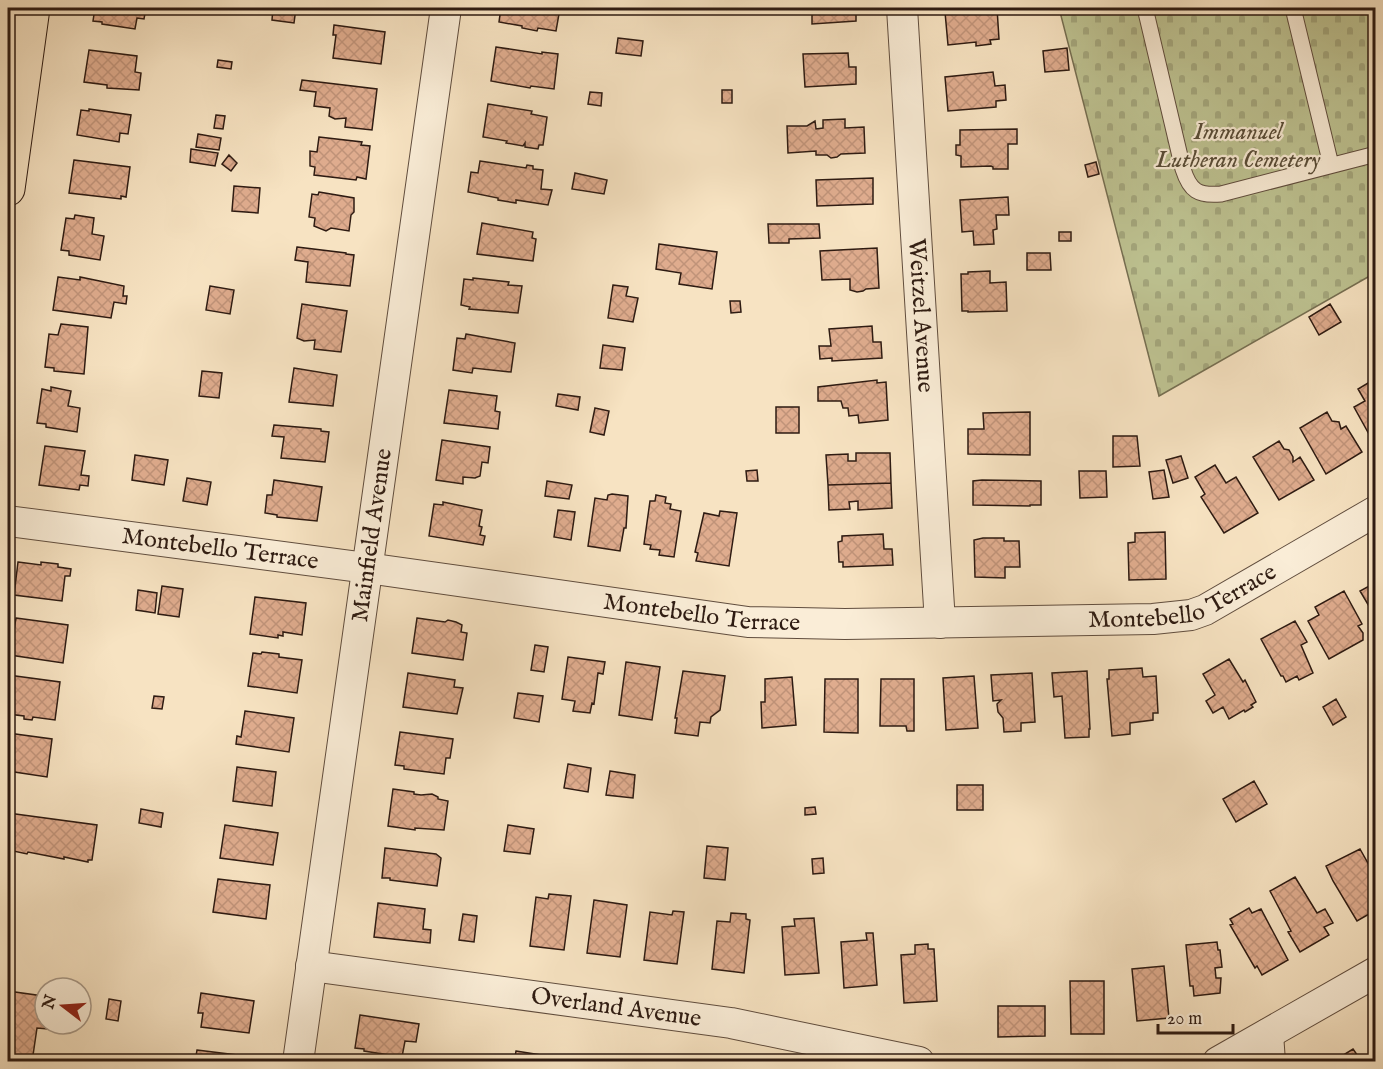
<svg xmlns="http://www.w3.org/2000/svg" width="1383" height="1069" font-family="'IM FELL English',serif">
<style>
.cemetery{fill:url(#cemetery-stones);stroke:#766f52;stroke-width:1.5}
.building{fill:url(#building-cross-hatch);stroke:#2e1b12;stroke-width:1.5}
.lines{fill:none;stroke-linecap:round;stroke-linejoin:round}
.service-casing{stroke:#604d3e;stroke-width:17}
.minor-casing{stroke:#604d3e;stroke-width:32}
.primary-casing{stroke:#2e1b12;stroke-width:35}
.service{stroke:#faedd7;stroke-width:15}
.minor{stroke:#faedd7;stroke-width:30}
.primary{stroke:#f7e3c2;stroke-width:33}
.labels{text-anchor:middle;dominant-baseline:central;stroke-width:4.5;stroke-linejoin:round;paint-order:stroke}
.park-label{font-size:24px;font-style:italic;fill:#594d38;stroke:#faedd7}
.street-label{font-size:24px;fill:#2e1b12;stroke:#faedd7}
</style>
<defs>
<pattern id="cemetery-stones" width="16" height="16" patternUnits="userSpaceOnUse" patternTransform="scale(1.5)"><rect width="16" height="16" fill="#bec392"/><path d="M2 7V4a2 2 0 0 1 4 0v3zM10 15v-3a2 2 0 0 1 4 0v3z" fill="#a4a77d"/></pattern>
<pattern id="building-cross-hatch" width="8" height="8" patternUnits="userSpaceOnUse" patternTransform="scale(1.5)"><rect width="8" height="8" fill="#dfac8e"/><path d="M0 0l8 8M0 8l8-8" fill="none" stroke="#c09379"/></pattern>
</defs>
<rect width="100%" height="100%" fill="#f7e3c2"/>
<filter id="stains"><feTurbulence type="fractalNoise" baseFrequency=".00333" numOctaves="4"/><feColorMatrix values="0 0 0 0 .2 0 0 0 0 .09 0 0 0 0 .02 0 0 0 .5 -.17"/></filter>
<radialGradient id="worn" r=".72"><stop offset=".6" stop-color="#630" stop-opacity="0"/><stop offset="1" stop-color="#630" stop-opacity=".3"/></radialGradient>
<path class="cemetery" d="M 1059,8 L 1375,8 L 1375,273 L 1159,396 Z"/>
<path class="building" d="M 95,8 L 146,8 L 144,19 L 137,18 L 135,29 L 102,24 L 102,22 L 93,21 Z
M 273,8 L 296,8 L 294,23 L 272,20 Z
M 501,8 L 550,8 L 550,13 L 559,14 L 556,31 L 538,28 L 537,31 L 522,28 L 522,26 L 499,22 Z
M 804,8 L 856,8 L 856,21 L 812,24 L 812,8 Z
M 997,8 L 999,39 L 990,40 L 991,44 L 976,46 L 976,42 L 948,45 L 945,12 Z
M 334,25 L 385,32 L 381,64 L 333,58 L 336,35 L 333,35 Z
M 618,38 L 643,41 L 641,56 L 616,53 Z
M 496,47 L 542,54 L 542,52 L 558,54 L 554,89 L 531,86 L 530,88 L 491,81 Z
M 1067,48 L 1069,70 L 1045,72 L 1043,51 Z
M 89,50 L 137,56 L 135,72 L 141,73 L 139,90 L 107,88 L 107,85 L 84,82 Z
M 848,53 L 849,67 L 856,67 L 856,84 L 805,87 L 803,54 Z
M 218,60 L 232,62 L 231,69 L 217,67 Z
M 993,72 L 995,86 L 1005,85 L 1006,100 L 996,101 L 996,107 L 948,111 L 945,77 Z
M 302,80 L 377,89 L 372,130 L 345,127 L 346,118 L 335,119 L 329,116 L 330,108 L 314,106 L 316,92 L 300,90 Z
M 722,90 L 732,90 L 732,103 L 722,103 Z
M 590,92 L 602,93 L 601,106 L 588,104 Z
M 488,104 L 532,111 L 531,114 L 547,117 L 543,145 L 539,145 L 538,149 L 525,147 L 525,143 L 523,146 L 506,143 L 507,141 L 483,137 Z
M 89,109 L 131,115 L 128,134 L 120,133 L 119,142 L 77,135 L 81,110 L 89,111 Z
M 216,115 L 225,116 L 223,129 L 214,128 Z
M 845,119 L 845,128 L 864,127 L 865,153 L 841,154 L 837,157 L 831,158 L 827,155 L 816,155 L 816,151 L 788,153 L 787,126 L 807,126 L 815,121 L 816,129 L 823,128 L 823,120 Z
M 1017,129 L 1017,144 L 1008,144 L 1008,169 L 993,169 L 993,167 L 991,166 L 961,167 L 961,156 L 956,155 L 956,145 L 960,145 L 960,130 Z
M 198,134 L 221,138 L 219,150 L 196,147 Z
M 319,137 L 362,142 L 361,145 L 370,146 L 366,179 L 357,177 L 356,180 L 314,175 L 315,167 L 310,166 L 310,151 L 317,152 Z
M 191,149 L 218,153 L 215,166 L 190,162 Z
M 229,155 L 237,163 L 231,171 L 222,164 Z
M 74,160 L 130,167 L 126,197 L 121,196 L 121,199 L 69,193 Z
M 480,161 L 526,168 L 527,165 L 533,166 L 533,169 L 543,170 L 541,189 L 552,190 L 548,205 L 516,200 L 516,203 L 498,200 L 498,198 L 468,192 L 471,172 L 478,173 Z
M 1096,162 L 1099,174 L 1088,177 L 1085,165 Z
M 575,173 L 607,180 L 604,194 L 572,189 Z
M 873,178 L 873,204 L 817,206 L 816,180 Z
M 234,186 L 260,188 L 258,213 L 232,211 Z
M 319,192 L 354,198 L 354,212 L 351,215 L 349,231 L 331,228 L 326,231 L 314,226 L 315,218 L 309,217 L 312,194 L 318,195 Z
M 1008,197 L 1009,215 L 996,215 L 997,229 L 993,230 L 994,244 L 974,245 L 973,231 L 962,232 L 960,200 Z
M 75,215 L 94,218 L 92,234 L 104,236 L 100,260 L 69,255 L 69,251 L 61,250 L 66,218 L 74,219 Z
M 482,223 L 533,232 L 532,238 L 536,239 L 533,261 L 477,254 Z
M 768,224 L 819,224 L 820,238 L 789,239 L 789,243 L 769,243 Z
M 1059,232 L 1071,232 L 1071,241 L 1059,241 Z
M 659,244 L 717,252 L 712,289 L 679,284 L 681,273 L 656,269 Z
M 297,247 L 346,253 L 346,254 L 354,255 L 350,286 L 306,282 L 308,262 L 295,260 Z
M 877,248 L 879,288 L 866,289 L 863,291 L 857,292 L 850,290 L 850,279 L 822,280 L 820,251 Z
M 1027,253 L 1050,253 L 1051,270 L 1027,270 Z
M 990,271 L 990,283 L 1006,282 L 1007,311 L 968,312 L 968,311 L 962,311 L 961,274 L 968,274 L 968,272 Z
M 58,277 L 80,280 L 80,277 L 124,286 L 123,296 L 127,296 L 126,304 L 114,302 L 111,318 L 53,310 Z
M 473,278 L 509,282 L 508,285 L 522,286 L 518,313 L 469,309 L 470,307 L 461,305 L 464,279 L 473,280 Z
M 613,285 L 628,287 L 626,296 L 638,298 L 633,322 L 608,318 Z
M 210,286 L 234,290 L 230,314 L 206,310 Z
M 730,301 L 740,301 L 741,312 L 731,313 Z
M 302,304 L 347,311 L 341,352 L 314,349 L 315,340 L 304,341 L 297,338 Z
M 1330,304 L 1341,322 L 1319,335 L 1309,317 Z
M 61,324 L 88,327 L 84,374 L 54,371 L 54,368 L 45,367 L 49,334 L 58,335 Z
M 872,326 L 873,342 L 881,342 L 882,358 L 832,361 L 832,358 L 820,359 L 819,346 L 831,346 L 829,329 Z
M 466,334 L 515,343 L 511,372 L 473,368 L 472,373 L 453,370 L 457,338 L 465,339 Z
M 603,345 L 625,348 L 622,370 L 600,368 Z
M 294,368 L 337,375 L 333,406 L 289,402 Z
M 202,371 L 222,373 L 219,398 L 199,396 Z
M 877,380 L 877,383 L 886,382 L 888,420 L 859,423 L 858,415 L 849,416 L 848,408 L 843,408 L 841,401 L 818,401 L 818,387 Z
M 1373,380 L 1376,384 L 1375,445 L 1354,407 L 1365,401 L 1358,389 Z
M 51,387 L 71,391 L 68,406 L 80,408 L 77,432 L 46,427 L 46,424 L 37,423 L 42,389 L 51,391 Z
M 449,390 L 497,396 L 495,411 L 500,412 L 498,429 L 444,423 Z
M 558,394 L 580,397 L 578,410 L 556,406 Z
M 776,407 L 799,407 L 799,433 L 776,433 Z
M 595,408 L 609,411 L 604,435 L 590,432 Z
M 1030,412 L 1030,455 L 968,454 L 968,429 L 984,429 L 983,413 Z
M 1327,412 L 1332,421 L 1339,422 L 1341,429 L 1346,426 L 1362,452 L 1326,474 L 1300,428 Z
M 274,425 L 321,429 L 321,431 L 329,432 L 325,462 L 281,458 L 284,437 L 272,436 Z
M 1113,436 L 1137,436 L 1140,466 L 1113,467 Z
M 442,440 L 490,447 L 488,463 L 482,462 L 480,476 L 475,478 L 463,477 L 463,484 L 436,480 Z
M 1279,441 L 1284,449 L 1289,450 L 1293,457 L 1293,462 L 1300,457 L 1314,480 L 1279,500 L 1253,457 Z
M 45,446 L 85,451 L 81,475 L 89,476 L 88,486 L 80,485 L 79,490 L 39,485 Z
M 856,453 L 890,453 L 891,483 L 828,485 L 826,455 L 848,454 L 848,461 L 856,461 Z
M 135,455 L 168,460 L 164,485 L 132,480 Z
M 1181,456 L 1188,478 L 1173,483 L 1166,460 Z
M 1215,465 L 1226,483 L 1236,477 L 1258,513 L 1224,533 L 1201,497 L 1205,494 L 1195,477 Z
M 757,470 L 758,481 L 747,481 L 746,471 Z
M 1164,470 L 1169,497 L 1153,499 L 1149,472 Z
M 1079,471 L 1106,471 L 1107,497 L 1080,498 Z
M 187,478 L 211,482 L 207,505 L 183,501 Z
M 274,480 L 322,487 L 317,521 L 277,517 L 277,515 L 265,513 L 267,495 L 272,495 Z
M 982,480 L 1041,481 L 1041,505 L 1030,505 L 1030,506 L 973,505 L 973,481 Z
M 547,481 L 572,485 L 569,499 L 545,496 Z
M 891,483 L 892,508 L 858,510 L 858,501 L 849,502 L 850,509 L 829,510 L 828,485 Z
M 612,494 L 628,496 L 626,528 L 624,528 L 620,551 L 588,546 L 595,498 L 607,500 L 608,495 Z
M 656,495 L 666,497 L 665,503 L 671,504 L 670,509 L 681,511 L 674,557 L 659,555 L 660,550 L 650,549 L 651,545 L 644,544 L 650,501 L 655,501 Z
M 443,502 L 482,510 L 479,526 L 482,527 L 480,535 L 485,536 L 483,545 L 429,536 L 434,504 L 443,505 Z
M 558,510 L 575,512 L 571,540 L 554,537 Z
M 720,511 L 737,513 L 729,566 L 696,561 L 698,553 L 695,552 L 704,513 L 719,516 Z
M 1165,532 L 1166,579 L 1129,580 L 1128,543 L 1135,542 L 1135,533 Z
M 883,534 L 884,549 L 892,549 L 893,565 L 843,567 L 843,562 L 839,562 L 838,542 L 842,541 L 842,536 Z
M 983,538 L 1004,538 L 1004,541 L 1019,541 L 1020,567 L 1005,567 L 1005,578 L 975,577 L 974,540 Z
M 18,562 L 41,565 L 41,562 L 58,564 L 58,567 L 71,569 L 70,576 L 65,576 L 62,601 L 14,595 Z
M 1376,572 L 1376,618 L 1360,591 L 1375,583 L 1371,575 Z
M 162,586 L 183,589 L 179,617 L 158,614 Z
M 138,590 L 157,593 L 155,613 L 136,610 Z
M 1344,591 L 1362,624 L 1358,626 L 1363,633 L 1363,640 L 1329,659 L 1308,621 L 1319,615 L 1315,607 Z
M 255,597 L 306,603 L 302,635 L 283,632 L 283,636 L 278,635 L 278,638 L 250,634 Z
M 16,618 L 68,625 L 63,663 L 10,655 Z
M 417,618 L 445,622 L 448,620 L 456,622 L 462,625 L 461,632 L 467,633 L 463,660 L 412,653 Z
M 1295,621 L 1307,642 L 1301,645 L 1313,673 L 1299,680 L 1297,676 L 1286,682 L 1283,676 L 1281,676 L 1261,639 Z
M 535,645 L 548,647 L 544,672 L 531,670 Z
M 262,652 L 279,654 L 279,657 L 302,660 L 297,693 L 248,686 L 253,653 L 261,654 Z
M 568,657 L 605,662 L 603,674 L 598,673 L 594,704 L 592,703 L 590,713 L 573,711 L 575,701 L 562,699 Z
M 1229,659 L 1243,682 L 1245,680 L 1256,702 L 1251,705 L 1253,707 L 1245,712 L 1244,710 L 1229,719 L 1223,707 L 1213,713 L 1206,701 L 1215,695 L 1203,674 Z
M 626,662 L 660,667 L 652,720 L 619,715 Z
M 1142,668 L 1143,677 L 1156,676 L 1158,713 L 1153,713 L 1153,720 L 1130,723 L 1130,734 L 1112,736 L 1107,679 L 1109,679 L 1109,670 Z
M 683,671 L 725,676 L 720,710 L 711,717 L 710,723 L 700,722 L 698,736 L 675,733 L 677,718 L 675,718 Z
M 1087,671 L 1090,729 L 1089,729 L 1089,737 L 1065,738 L 1062,696 L 1054,697 L 1052,673 Z
M 408,673 L 455,680 L 454,687 L 463,688 L 457,714 L 403,707 Z
M 1032,673 L 1035,722 L 1021,723 L 1021,731 L 1004,732 L 1003,718 L 998,712 L 997,704 L 1001,700 L 993,701 L 991,675 Z
M 8,675 L 60,682 L 55,720 L 33,717 L 32,720 L 24,719 L 24,716 L 8,714 Z
M 974,676 L 978,728 L 946,730 L 943,678 Z
M 792,677 L 796,725 L 762,728 L 761,702 L 765,702 L 765,679 Z
M 825,679 L 858,679 L 858,733 L 824,732 Z
M 881,679 L 914,679 L 914,731 L 907,731 L 906,726 L 880,726 Z
M 518,693 L 543,696 L 539,722 L 514,718 Z
M 154,696 L 164,697 L 162,709 L 152,708 Z
M 1336,699 L 1346,717 L 1333,725 L 1323,707 Z
M 245,711 L 294,718 L 289,752 L 236,744 L 237,736 L 241,737 Z
M 400,732 L 453,739 L 450,758 L 446,758 L 444,774 L 404,769 L 404,766 L 395,765 Z
M 8,733 L 52,739 L 47,777 L 8,771 Z
M 568,764 L 591,768 L 588,792 L 564,788 Z
M 237,767 L 276,772 L 272,806 L 233,801 Z
M 610,771 L 635,775 L 633,798 L 606,795 Z
M 1254,781 L 1267,804 L 1236,822 L 1223,799 Z
M 957,785 L 983,785 L 983,810 L 957,810 Z
M 393,789 L 414,792 L 414,794 L 421,795 L 432,794 L 438,797 L 438,799 L 448,801 L 444,830 L 415,828 L 415,830 L 388,826 Z
M 815,807 L 816,814 L 805,815 L 805,808 Z
M 141,809 L 163,813 L 161,827 L 139,823 Z
M 8,813 L 97,825 L 92,860 L 88,860 L 88,862 L 64,857 L 64,859 L 28,852 L 27,854 L 9,850 L 8,851 Z
M 225,825 L 278,833 L 273,865 L 220,858 Z
M 508,825 L 534,829 L 530,854 L 504,851 Z
M 707,846 L 728,848 L 725,880 L 704,878 Z
M 385,848 L 436,854 L 441,858 L 437,886 L 390,880 L 390,878 L 382,878 Z
M 1360,849 L 1373,872 L 1376,871 L 1376,910 L 1357,921 L 1333,881 L 1326,866 Z
M 823,858 L 824,873 L 813,874 L 812,859 Z
M 1295,877 L 1317,913 L 1325,909 L 1333,923 L 1324,927 L 1329,935 L 1300,952 L 1288,932 L 1291,931 L 1270,891 Z
M 218,879 L 270,885 L 266,919 L 213,912 Z
M 549,894 L 571,896 L 564,950 L 530,946 L 536,897 L 548,899 Z
M 594,900 L 627,905 L 620,957 L 587,953 Z
M 378,903 L 425,909 L 423,929 L 431,930 L 430,943 L 374,937 Z
M 1249,908 L 1252,913 L 1261,909 L 1288,960 L 1262,975 L 1257,966 L 1255,968 L 1230,925 L 1233,924 L 1230,919 Z
M 673,911 L 684,912 L 677,964 L 644,960 L 650,912 L 672,915 Z
M 731,913 L 746,914 L 746,919 L 750,920 L 744,973 L 712,969 L 717,921 L 730,922 Z
M 463,914 L 477,916 L 474,942 L 459,940 Z
M 814,918 L 819,973 L 785,975 L 782,927 L 795,926 L 794,919 Z
M 866,933 L 873,933 L 877,985 L 844,988 L 841,942 L 867,940 Z
M 1217,942 L 1218,950 L 1220,950 L 1222,967 L 1215,968 L 1216,978 L 1221,978 L 1220,993 L 1194,996 L 1193,986 L 1190,986 L 1186,945 Z
M 928,944 L 928,949 L 934,949 L 937,1001 L 904,1003 L 901,955 L 915,954 L 915,945 Z
M 1164,966 L 1169,1018 L 1137,1021 L 1132,969 Z
M 1070,981 L 1104,981 L 1104,1034 L 1071,1034 Z
M 8,991 L 43,996 L 42,1004 L 45,1004 L 45,1024 L 49,1024 L 48,1029 L 37,1028 L 32,1062 L 8,1062 Z
M 201,993 L 254,1001 L 249,1033 L 201,1027 L 203,1013 L 198,1013 Z
M 109,999 L 121,1001 L 118,1021 L 106,1019 Z
M 998,1006 L 1045,1006 L 1045,1036 L 998,1037 Z
M 360,1015 L 419,1024 L 416,1042 L 405,1041 L 402,1057 L 364,1051 L 364,1049 L 355,1048 Z
M 1353,1049 L 1362,1062 L 1332,1062 Z
M 197,1050 L 245,1056 L 245,1062 L 195,1062 Z
M 516,1051 L 547,1056 L 547,1062 L 514,1062 Z
M 486,1055 L 499,1057 L 498,1062 L 485,1062 Z"/>
<g class="lines">
<g class="service-casing">
<path id="service" d="M 1145,8 L 1183,169 C 1190,191 1198,196 1221,194 L 1376,154
M 1293,8 L 1331,165"/>
</g>
<g class="minor-casing">
<g id="minor">
<path id="s1" d="M 902,8 L 940,623"/>
<path d="M 8,25 L 31,28"/>
<path id="s2" d="M 8,521 L 367,568 L 748,622 L 845,624 L 1153,619 L 1191,615 L 1205,610 L 1376,511"/>
<path id="s3" d="M 311,966 L 731,1023 L 919,1062"/>
<path d="M 1268,1034 L 1270,1062"/>
<path id="s4" d="M 298,1062 L 446,8"/>
<path d="M 1218,1062 L 1376,972"/>
</g>
</g>
<g class="primary-casing">
<path id="primary" d="M 8,189 L 33,8"/>
</g>
<use href="#service" class="service"/>
<use href="#minor" class="minor"/>
<use href="#primary" class="primary"/>
</g>
<g class="labels">
<g class="park-label">
<text x="1238" y="132">Immanuel<tspan x="1238" dy="28">Lutheran Cemetery</tspan></text>
</g>
<g class="street-label">
<text stroke="none"><textPath href="#s1" startOffset="308">Weitzel Avenue</textPath></text>
<text stroke="none"><textPath href="#s4" startOffset="532">Mainfield Avenue</textPath></text>
<text stroke="none"><textPath href="#s2" startOffset="214">Montebello Terrace</textPath></text>
<text stroke="none"><textPath href="#s2" startOffset="1186">Montebello Terrace</textPath></text>
<text stroke="none"><textPath href="#s2" startOffset="700">Montebello Terrace</textPath></text>
<text stroke="none"><textPath href="#s3" startOffset="308">Overland Avenue</textPath></text>
</g>
</g>
<rect width="1383" height="1069" fill="none" stroke="#f7e3c2" stroke-width="30"/>
<rect x="9" y="9" width="1365" height="1051" fill="none" stroke="#2e1b12" stroke-width="3"/>
<rect x="15" y="15" width="1353" height="1039" fill="none" stroke="#2e1b12" stroke-width="1.5"/>
<g transform="translate(63 1006) rotate(287)"><circle r="28" fill="#faedd7" stroke="#a89988" stroke-width="1.5"/>
<path d="M0-4.5L10 22L0 15L-10 22Z" fill="#8f2418"/>
<text y="-9" font-size="16" font-weight="bold" text-anchor="middle" fill="#2e1b12">N</text>
</g>
<path d="M1158 1024v9h75v-9" fill="none" stroke="#2e1b12" stroke-width="3"/>
<text x="1167" y="1024" font-size="18" fill="#2e1b12" stroke="#faedd7" stroke-width="4.5" paint-order="stroke">20 m</text>
<rect width="100%" height="100%" filter="url(#stains)"/>
<rect width="100%" height="100%" fill="url(#worn)"/>
</svg>
